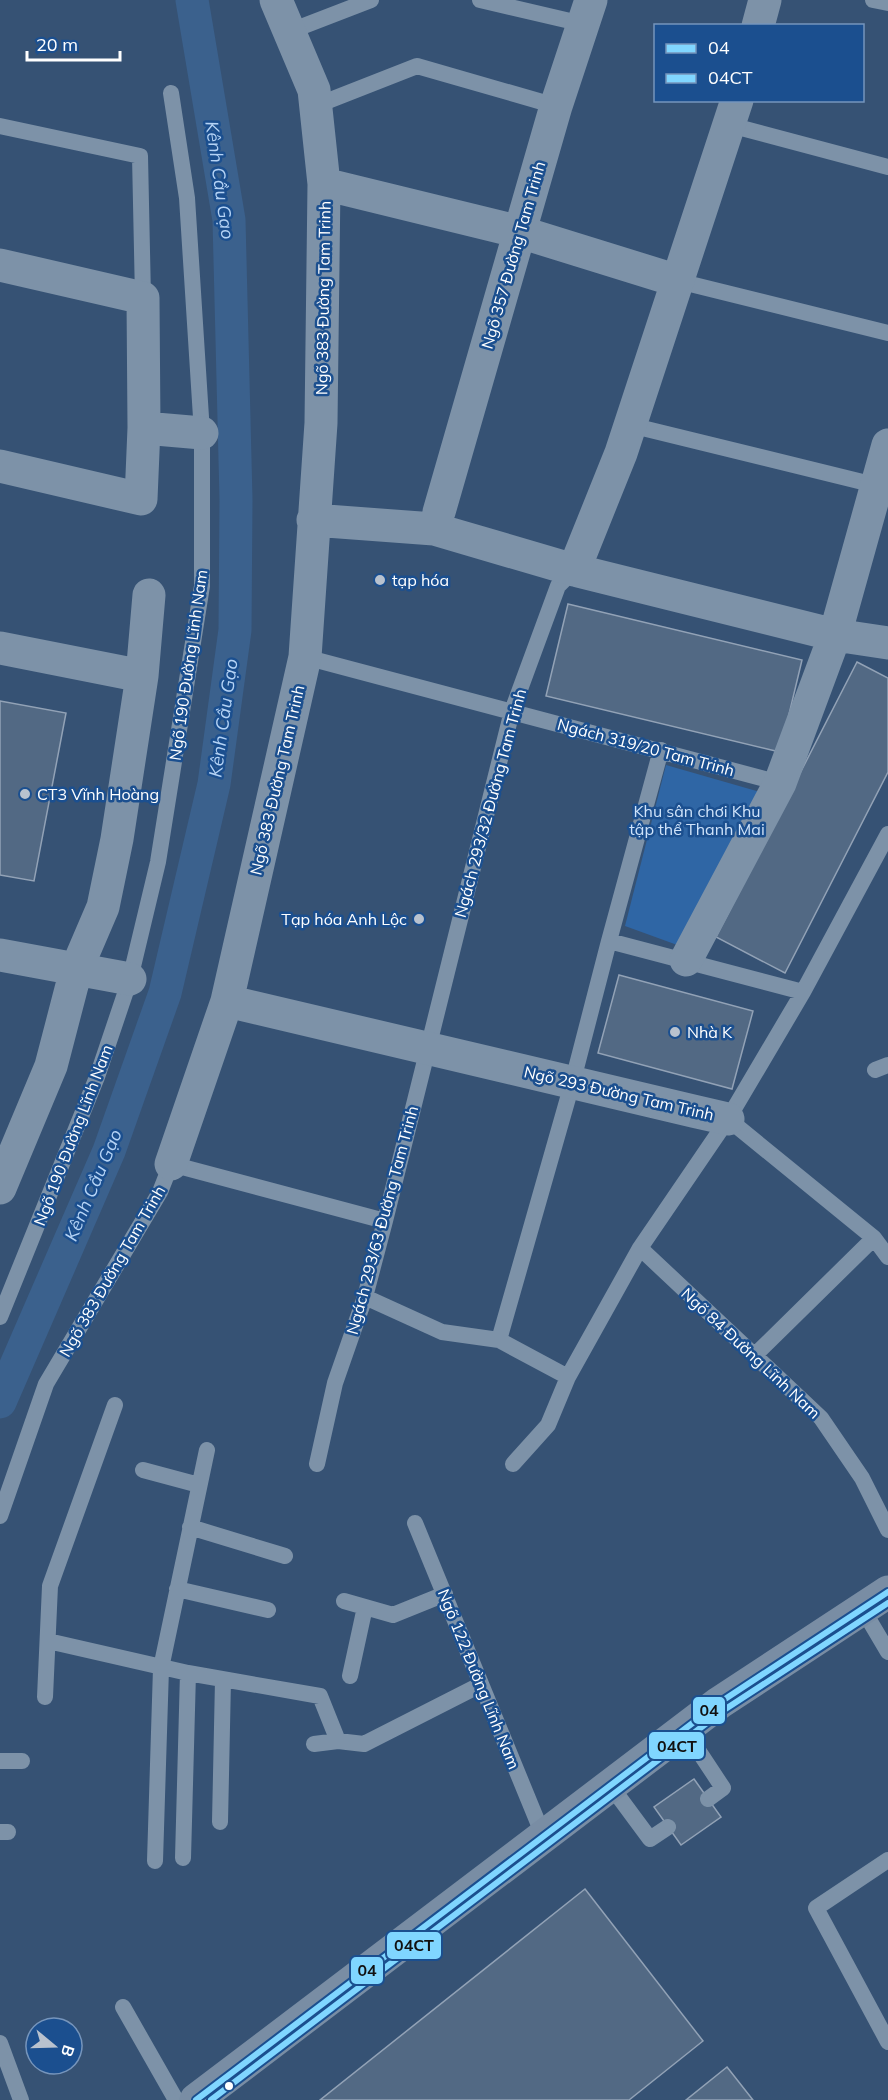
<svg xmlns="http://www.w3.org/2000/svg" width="888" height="2100" font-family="Mulish,sans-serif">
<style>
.green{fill:#2f66a5}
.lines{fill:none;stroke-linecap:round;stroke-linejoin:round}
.canal{stroke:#3b618d;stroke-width:33}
.building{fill:#526984;stroke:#92a2b6;stroke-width:1.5}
.lane{stroke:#7d92a8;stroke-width:16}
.street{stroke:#7d92a8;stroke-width:33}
.secondary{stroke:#798da4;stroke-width:33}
.bus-1-casing{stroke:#1b4f8f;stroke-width:10}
.bus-2-casing{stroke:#1b4f8f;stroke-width:10}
.bus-1{stroke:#80d6ff;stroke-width:6}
.bus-2{stroke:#80d6ff;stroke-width:6}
.poi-dot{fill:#b9c2ce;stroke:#1b4f8f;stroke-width:2}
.bus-dot{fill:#fff;stroke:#1b4f8f;stroke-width:2}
.labels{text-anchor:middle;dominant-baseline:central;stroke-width:5;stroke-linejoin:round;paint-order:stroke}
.street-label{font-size:16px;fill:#fff;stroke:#1b4f8f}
.poi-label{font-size:16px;fill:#fff;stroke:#1b4f8f;text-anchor:start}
.park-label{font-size:16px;fill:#cfe3fa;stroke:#1b4f8f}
.water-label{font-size:18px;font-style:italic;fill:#b5d3f5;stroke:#1b4f8f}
.line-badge{stroke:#1b4f8f;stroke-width:2}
.pale-badge-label{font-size:16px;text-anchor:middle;font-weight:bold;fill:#111}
</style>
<rect width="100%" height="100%" fill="#365274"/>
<path class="green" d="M 666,765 L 760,792 L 680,946 L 625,926 Z"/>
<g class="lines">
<path class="canal" d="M 0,1402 L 109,1151 L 165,993 L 214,784 L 235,630 L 236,499 L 229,220 L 192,0"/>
</g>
<path class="building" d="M 568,604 L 802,660 L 780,752 L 546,696 Z
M 857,662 L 888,678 L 888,772 L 785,973 L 716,937 Z
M 0,701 L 66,713 L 34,881 L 0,875 Z
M 619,975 L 753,1011 L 732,1089 L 598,1053 Z
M 694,1779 L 721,1817 L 681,1845 L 654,1807 Z
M 585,1889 L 703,2041 L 629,2100 L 320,2100 Z
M 727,2067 L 753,2100 L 686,2100 Z"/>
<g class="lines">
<path class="lane" d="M 480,0 L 583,24
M 873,0 L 888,3
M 288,32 L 371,0
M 315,106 L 417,66 L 556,106
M 730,125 L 888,167
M 0,126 L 140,156 L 143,298
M 678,281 L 888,333
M 630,425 L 883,487
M 305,657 L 780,783
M 609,941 L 661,750
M 875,1070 L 888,1065
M 728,1119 L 874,1238 L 888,1257
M 640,1248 L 821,1418 L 862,1478 L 888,1530
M 365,1297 L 442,1332 L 499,1340 L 568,1377 L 640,1248 L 728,1119 L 803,992 L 888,834
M 0,1317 L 97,1077 L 130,979 L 158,862 L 202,586 L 202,433 L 187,198 L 171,93
M 499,1340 L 572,1084 L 609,941 L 803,992
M 756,1354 L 874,1238
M 317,1464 L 335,1383 L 365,1297 L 385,1221 L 512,711 L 558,586 L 574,570
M 513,1464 L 548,1425 L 568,1377
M 143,1470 L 199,1485
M 0,1516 L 46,1384 L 160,1192 L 171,1164 L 385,1221
M 415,1523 L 543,1835
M 190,1527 L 285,1556
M 177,1589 L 268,1610
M 344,1601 L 393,1615 L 445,1594
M 862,1608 L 888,1652
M 48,1641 L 188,1673 L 320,1696 L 338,1741 L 364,1744 L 480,1685
M 350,1676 L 365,1607
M 45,1697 L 50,1586 L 115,1405
M 684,1729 L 723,1788 L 708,1799
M 314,1744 L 338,1741
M 0,1761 L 22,1761
M 610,1785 L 650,1839 L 668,1827
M 220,1822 L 223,1680
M 0,1832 L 8,1832
M 183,1858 L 188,1673
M 888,1860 L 816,1908 L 888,2042
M 155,1861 L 161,1668 L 207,1450
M 123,2007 L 176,2100
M 0,2043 L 21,2100"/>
<path class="street" d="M 758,26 L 765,0
M 324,184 L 520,232 L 678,281
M 0,265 L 143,298 L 144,428 L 141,499 L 0,466
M 144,428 L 202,433
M 439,512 L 556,106 L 591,0
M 313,520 L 434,529 L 574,570 L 835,635 L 888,643
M 574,570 L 621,453 L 737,100
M 0,648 L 142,676
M 0,955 L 130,979
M 686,960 L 780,783 L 835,635 L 888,445
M 227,1001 C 395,1039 561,1081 728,1119
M 171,1164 L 227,1001 L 305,657 L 321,423 L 324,184 L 314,90 L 276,0
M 0,1188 L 51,1066 L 76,970 L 103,907 L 117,839 L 142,676 L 149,595"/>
<path class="secondary" d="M 196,2100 L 719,1703 L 888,1592"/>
<g class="bus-1-casing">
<path id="bus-1" d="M 196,2100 L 719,1703 L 888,1592"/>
</g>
<g class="bus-2-casing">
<path id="bus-2" d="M 211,2100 L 724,1710 L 888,1603"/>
</g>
<use href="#bus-1" class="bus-1"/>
<use href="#bus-2" class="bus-2"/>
</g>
<g class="poi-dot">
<circle cx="380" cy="580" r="6"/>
<circle cx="25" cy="794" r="6"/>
<circle cx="419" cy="919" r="6"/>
<circle cx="675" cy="1032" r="6"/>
</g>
<circle class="bus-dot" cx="229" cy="2086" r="5"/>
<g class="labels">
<g class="street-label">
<text transform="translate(513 255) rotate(-74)">Ngõ 357 Đường Tam Trinh</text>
<text transform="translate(323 298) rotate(-89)">Ngõ 383 Đường Tam Trinh</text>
<text transform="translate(188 665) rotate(-82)">Ngõ 190 Đường Lĩnh Nam</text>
<text transform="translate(646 747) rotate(15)">Ngách 319/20 Tam Trinh</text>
<text transform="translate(277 780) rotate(-77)">Ngõ 383 Đường Tam Trinh</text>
<text transform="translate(490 803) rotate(-75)">Ngách 293/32 Đường Tam Trinh</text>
<text transform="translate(619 1093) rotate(13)">Ngõ 293 Đường Tam Trinh</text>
<text transform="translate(73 1135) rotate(-69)">Ngõ 190 Đường Lĩnh Nam</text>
<text transform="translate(382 1220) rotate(-75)">Ngách 293/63 Đường Tam Trinh</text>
<text transform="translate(112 1271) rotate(-60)">Ngõ 383 Đường Tam Trinh</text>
<text transform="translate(751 1353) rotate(43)">Ngõ 84 Đường Lĩnh Nam</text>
<text transform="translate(479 1679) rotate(68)">Ngõ 122 Đường Lĩnh Nam</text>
</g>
<g class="poi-label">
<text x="392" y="580">tạp hóa</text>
<text x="37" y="794">CT3 Vĩnh Hoàng</text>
<text x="407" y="919" text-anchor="end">Tạp hóa Anh Lộc</text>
<text x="687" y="1032">Nhà K</text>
</g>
<g class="park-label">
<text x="697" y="811">Khu sân chơi Khu<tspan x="697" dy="18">tập thể Thanh Mai</tspan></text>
</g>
<g class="water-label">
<text transform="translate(220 180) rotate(82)">Kênh Cầu Gạo</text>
<text transform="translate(223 718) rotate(-82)">Kênh Cầu Gạo</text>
<text transform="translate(93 1185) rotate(-67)">Kênh Cầu Gạo</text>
</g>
</g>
<g class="line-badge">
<rect x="692" y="1696" width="34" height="29" rx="6" fill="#80d6ff"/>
<rect x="648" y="1731" width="57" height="29" rx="6" fill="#80d6ff"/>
<rect x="386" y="1931" width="56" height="29" rx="6" fill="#80d6ff"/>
<rect x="350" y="1956" width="34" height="29" rx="6" fill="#80d6ff"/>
</g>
<g class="pale-badge-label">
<text x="709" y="1716">04</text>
<text x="677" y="1752">04CT</text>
<text x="414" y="1951">04CT</text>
<text x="367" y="1976">04</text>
</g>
<rect x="654" y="24" width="210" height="78" fill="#1b4f8f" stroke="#7695bc" stroke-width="1.5"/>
<rect x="666" y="44" width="30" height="9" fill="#80d6ff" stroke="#7695bc" stroke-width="1.5"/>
<text x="708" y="54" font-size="18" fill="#ffffff">04</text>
<rect x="666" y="74" width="30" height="9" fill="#80d6ff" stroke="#7695bc" stroke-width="1.5"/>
<text x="708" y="84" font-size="18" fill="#ffffff">04CT</text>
<g transform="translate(54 2046) rotate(109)"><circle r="28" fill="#1b4f8f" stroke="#7695bc" stroke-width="1.5"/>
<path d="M0-4.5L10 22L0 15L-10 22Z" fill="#b9c2ce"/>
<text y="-9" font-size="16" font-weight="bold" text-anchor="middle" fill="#ffffff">B</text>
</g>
<path d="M27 51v9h93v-9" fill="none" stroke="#ffffff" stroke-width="3"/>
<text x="36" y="51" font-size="18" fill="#ffffff" stroke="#1b4f8f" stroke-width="4.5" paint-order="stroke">20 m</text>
</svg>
